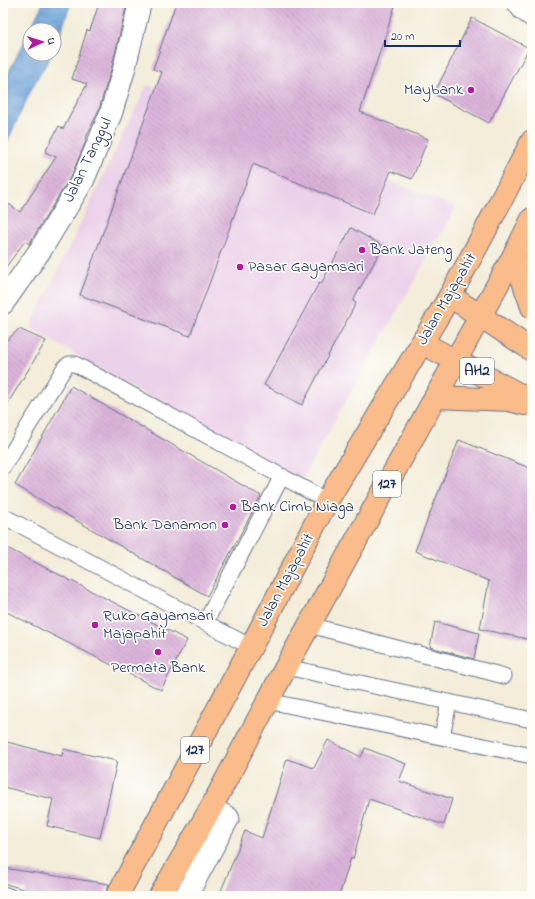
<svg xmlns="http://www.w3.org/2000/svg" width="535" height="899" font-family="'Indie Flower',sans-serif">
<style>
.built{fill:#ecd1ea}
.water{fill:url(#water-ripples);stroke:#44689b}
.building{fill:url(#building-back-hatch)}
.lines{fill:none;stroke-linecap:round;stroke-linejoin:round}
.lane-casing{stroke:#677289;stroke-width:17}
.street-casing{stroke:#677289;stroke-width:24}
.primary-casing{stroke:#677289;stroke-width:24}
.highway-casing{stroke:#677289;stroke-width:24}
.lane{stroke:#fff;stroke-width:15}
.street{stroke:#fff;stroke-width:22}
.primary{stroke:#fabc8b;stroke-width:22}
.highway{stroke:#fabc8b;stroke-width:22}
.poi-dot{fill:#b5179e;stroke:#fdfcf7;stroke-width:1.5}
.labels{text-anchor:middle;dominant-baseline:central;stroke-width:3.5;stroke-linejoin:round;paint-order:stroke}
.shield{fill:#fdfcf7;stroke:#5f6c8c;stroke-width:1}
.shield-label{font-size:15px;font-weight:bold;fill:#1b2f5e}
.poi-label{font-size:16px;fill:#1b2f5e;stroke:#fdfcf7;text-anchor:start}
.street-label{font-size:16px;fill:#1b2f5e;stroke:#fdfcf7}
</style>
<defs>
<pattern id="water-ripples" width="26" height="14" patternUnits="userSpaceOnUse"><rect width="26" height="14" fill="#6ca1d8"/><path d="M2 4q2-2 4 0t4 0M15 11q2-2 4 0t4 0" fill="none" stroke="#5884b2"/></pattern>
<pattern id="building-back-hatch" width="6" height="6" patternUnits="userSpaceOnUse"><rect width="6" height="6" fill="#dbb4da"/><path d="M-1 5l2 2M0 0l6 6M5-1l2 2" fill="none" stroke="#bb9bbe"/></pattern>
</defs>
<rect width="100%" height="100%" fill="#fdfcf7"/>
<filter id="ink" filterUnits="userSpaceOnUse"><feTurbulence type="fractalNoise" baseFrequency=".025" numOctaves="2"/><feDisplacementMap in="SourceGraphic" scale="8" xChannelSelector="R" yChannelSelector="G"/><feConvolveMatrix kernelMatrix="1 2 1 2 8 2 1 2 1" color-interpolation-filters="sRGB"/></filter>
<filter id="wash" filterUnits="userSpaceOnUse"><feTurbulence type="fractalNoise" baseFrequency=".012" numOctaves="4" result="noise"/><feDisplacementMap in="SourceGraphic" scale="16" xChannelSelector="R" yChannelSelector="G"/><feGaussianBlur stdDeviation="0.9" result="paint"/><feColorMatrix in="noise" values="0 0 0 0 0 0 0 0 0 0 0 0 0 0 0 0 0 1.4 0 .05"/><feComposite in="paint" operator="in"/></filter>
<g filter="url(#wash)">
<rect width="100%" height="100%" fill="#f3edd9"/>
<path class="built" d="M 147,85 L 456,207 L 299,484 L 30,328 Z"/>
<path class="water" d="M 43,3 L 71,3 L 54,51 L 54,30 L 30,30 L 30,54 L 52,54 L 33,86 L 3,151 L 3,84 Z"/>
<g id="blocks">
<path class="building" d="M 99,3 L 127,3 L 112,66 L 99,109 L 85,140 L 86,141 L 72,174 L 29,244 L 25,241 L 3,271 L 3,200 L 20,212 L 56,157 L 45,152 L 59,126 L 63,129 L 87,84 L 72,79 L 87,30 L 90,31 Z
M 176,3 L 396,3 L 360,112 L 428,139 L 412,179 L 391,171 L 373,214 L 253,164 L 190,336 L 80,295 L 162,72 L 153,69 Z
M 472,18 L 529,48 L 489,123 L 434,94 Z
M 351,228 L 383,246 L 353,301 L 356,303 L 302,405 L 264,385 L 319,283 L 321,284 Z
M 19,329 L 46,341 L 3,411 L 3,344 Z
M 71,386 L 261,496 L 207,596 L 15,485 Z
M 459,440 L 532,469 L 532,640 L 480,629 L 489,581 L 415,551 Z
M 3,546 L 187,640 L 161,690 L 3,610 Z
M 435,622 L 479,633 L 474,659 L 430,647 Z
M 328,740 L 361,757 L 365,748 L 406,764 L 399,781 L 452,799 L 444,825 L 369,799 L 353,859 L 351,858 L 339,896 L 219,896 L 245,831 L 262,838 L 287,759 L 314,768 Z
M 3,741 L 62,756 L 63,749 L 117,761 L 100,838 L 47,826 L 53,799 L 3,787 Z
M 3,868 L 109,884 L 105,896 L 25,896 L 26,890 L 3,883 Z"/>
</g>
</g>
<g filter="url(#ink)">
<use href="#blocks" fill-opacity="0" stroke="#677289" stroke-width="1"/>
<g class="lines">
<g class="lane-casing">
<path id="lane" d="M 514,3 L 521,12 L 532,20
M 3,467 L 65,367 L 69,364 L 75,364 L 327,501
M 3,516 L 251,647
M 205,623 L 282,476
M 309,625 L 504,676
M 286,667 L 532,720
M 268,701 L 532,756
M 442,737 L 449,702
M 3,894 L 9,896"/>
</g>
<g class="street-casing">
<path id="street" d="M 3,303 L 41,249 L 83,180 L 111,113 L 124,69 L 140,3
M 186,896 L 228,818 L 211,808"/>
</g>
<g class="primary-casing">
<path id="primary" d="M 117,896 L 251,647 L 327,501 L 450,296 L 483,235 L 532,141
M 160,896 L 211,808 L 286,667 L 514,255 L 532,219"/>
</g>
<g class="highway-casing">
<path id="highway" d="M 514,255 L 532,307
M 450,296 L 532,350
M 422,343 L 532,401
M 435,397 L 509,400 L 525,404"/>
</g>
<use href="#lane" class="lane"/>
<use href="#street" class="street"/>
<use href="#primary" class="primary"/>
<use href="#highway" class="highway"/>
</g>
</g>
<g class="poi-dot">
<circle cx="471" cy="90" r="4"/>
<circle cx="362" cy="250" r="4"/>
<circle cx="240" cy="267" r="4"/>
<circle cx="233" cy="507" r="4"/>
<circle cx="225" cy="525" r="4"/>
<circle cx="95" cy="625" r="4"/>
<circle cx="158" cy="652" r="4"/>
</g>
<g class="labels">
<g class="shield">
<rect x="460" y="358" width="34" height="26" rx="3"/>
<rect x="373" y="471" width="28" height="26" rx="3"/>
<rect x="181" y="737" width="28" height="26" rx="3"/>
</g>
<g class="shield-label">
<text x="477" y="371">AH2</text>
<text x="387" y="484">127</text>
<text x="195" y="750">127</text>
</g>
<g class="poi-label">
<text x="463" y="90" text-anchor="end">Maybank</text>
<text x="370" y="250">Bank Jateng</text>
<text x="248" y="267">Pasar Gayamsari</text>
<text x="241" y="507">Bank Cimb Niaga</text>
<text x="217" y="525" text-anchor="end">Bank Danamon</text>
<text x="103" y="616">Ruko Gayamsari<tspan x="103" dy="18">Majapahit</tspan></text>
<text x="158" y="668" text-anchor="middle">Permata Bank</text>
</g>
<g class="street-label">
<text transform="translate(88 160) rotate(-64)">Jalan Tanggul</text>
<text transform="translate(447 299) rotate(-60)">Jalan Majapahit</text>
<text transform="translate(286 580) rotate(-62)">Jalan Majapahit</text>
</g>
</g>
<rect width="535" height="899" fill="none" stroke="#fdfcf7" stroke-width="16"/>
<g transform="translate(42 42) rotate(86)"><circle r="19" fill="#fdfcf7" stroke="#a3aaba"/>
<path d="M0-3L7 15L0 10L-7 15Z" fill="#b5179e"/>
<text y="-6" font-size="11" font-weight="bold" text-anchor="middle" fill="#1b2f5e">U</text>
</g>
<path d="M385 40v6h75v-6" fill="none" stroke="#1b2f5e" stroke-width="2"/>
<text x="391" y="40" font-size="12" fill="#1b2f5e" stroke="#fdfcf7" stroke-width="3" paint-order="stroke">20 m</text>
</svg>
